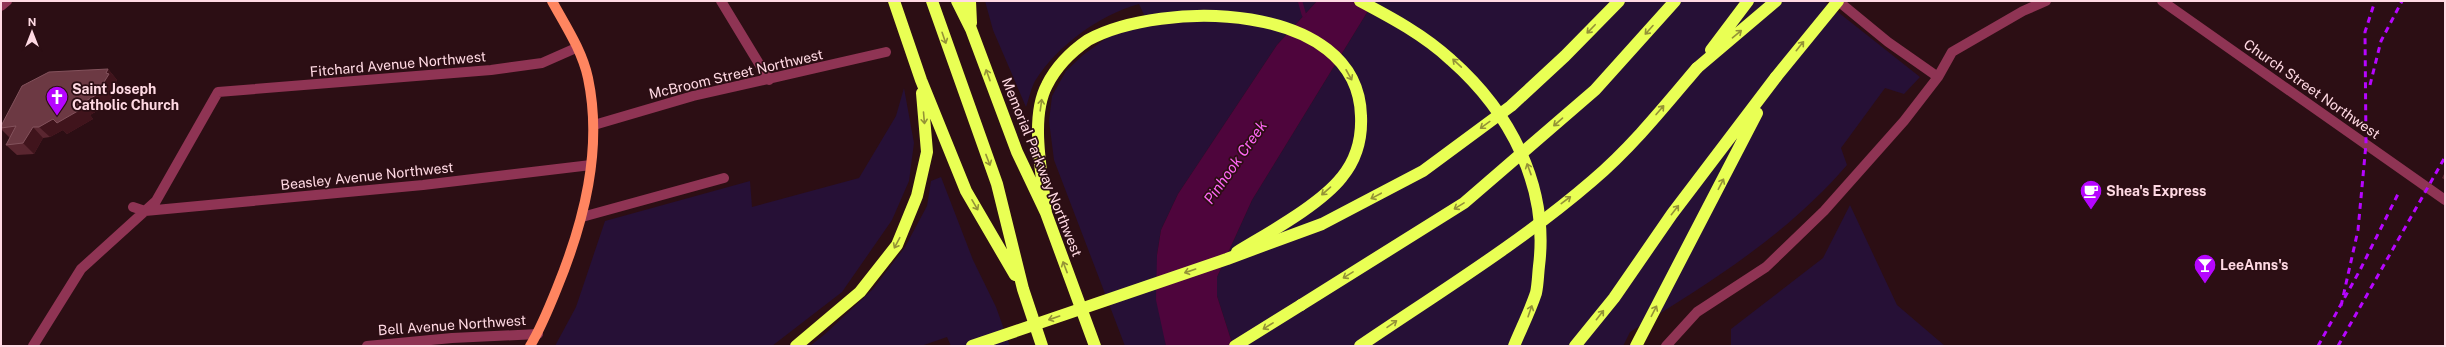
<svg xmlns="http://www.w3.org/2000/svg" width="2446" height="347" font-family="'Public Sans',sans-serif">
<style>
.green{fill:#261036}
.water{fill:#4e053c}
.lines{fill:none;stroke-linecap:round;stroke-linejoin:round}
.stream{stroke:#4e053c;stroke-width:4.5}
.minor{stroke:#8f3454;stroke-width:10}
.major{stroke:#ff8560;stroke-width:10}
.highway{stroke:#e9ff54;stroke-width:12}
.rail{stroke:#b605ff;stroke-width:3;stroke-dasharray:6 5;stroke-linecap:butt}
.highway-bridge{stroke:#e9ff54;stroke-width:12}
.wall{fill:#5a2630}
.shaded-wall{fill:#40141c}
.building{fill:#6c3943;stroke:#83525c}
.oneway{stroke:#949337}
.labels{text-anchor:middle;dominant-baseline:central;stroke-width:3.5;stroke-linejoin:round;paint-order:stroke}
.street-label{font-size:14px;fill:#ffd9e3;stroke:#2c0e14}
.poi-label{font-size:14px;font-weight:bold;fill:#ffd9e3;stroke:#2c0e14;text-anchor:start}
.water-label{font-size:15px;font-style:italic;fill:#ff67f4;stroke:#2c0e14}
</style>
<rect width="100%" height="100%" fill="#2c0e14"/>
<path class="green" d="M 985,1 L 1317,1 L 1277,45 L 1178,194 L 1161,230 L 1157,255 L 1166,346 L 1125,346 L 1054,160 L 1049,121 L 1052,96 L 1066,71 L 1083,55 L 1119,29 L 1146,19 L 1139,4 C 1099,15 1057,46 1035,81 C 1031,88 1029,99 1026,107 L 993,30 Z
M 1374,1 L 1824,1 L 1920,77 L 1904,94 L 1885,88 L 1841,148 L 1847,165 C 1787,235 1708,284 1630,332 L 1623,346 L 1233,346 L 1217,296 L 1217,277 L 1252,200 Z
M 904,88 L 914,143 L 909,181 L 892,220 L 842,292 L 772,346 L 555,346 L 576,307 L 605,221 L 750,181 L 752,207 L 859,178 L 896,116 Z
M 941,177 L 973,260 L 996,307 L 1010,346 L 951,346 L 947,337 L 921,346 L 810,346 L 825,334 L 873,289 L 905,247 L 927,206 L 931,181 Z
M 1850,205 L 1897,305 L 1945,346 L 1731,346 L 1731,329 L 1823,258 Z"/>
<path class="water" d="M 1317,1 L 1374,1 L 1252,200 L 1217,277 L 1217,296 L 1233,346 L 1166,346 L 1156,300 L 1157,255 L 1161,230 L 1178,194 L 1277,45 Z"/>
<g class="lines">
<path class="stream" d="M 1300,1 L 1304,15"/>
<path class="minor" d="M 721,1 L 769,80
M 1838,1 L 1888,42 L 1938,77
M 2162,1 L 2445,200
M 1,6 L 7,1
M 594,125 L 693,96 L 886,52
M 133,207 L 145,211 L 423,185 L 591,165
M 582,217 L 724,178
M 33,346 L 81,269 L 156,201 L 218,92 L 491,70 L 542,63 L 576,48
M 367,346 L 452,338 L 538,334
M 1666,346 L 1697,312 L 1766,267 L 1824,211 L 1904,121 L 1938,77 L 1952,52 L 2023,11 L 2046,1"/>
<path class="major" d="M 530,346 C 541,328 549,308 557,288 C 584,222 603,149 588,78 C 582,50 565,25 552,1"/>
<path class="highway" d="M 894,1 L 921,80 L 966,191 L 1015,275
M 932,1 L 997,184 L 1023,289 L 1042,346
M 957,1 L 971,29 L 1017,152 L 1046,213 L 1095,346
M 970,1 L 971,23
M 1360,1 C 1392,18 1424,35 1451,60 C 1510,112 1549,186 1539,266 C 1538,274 1538,284 1536,293 C 1530,311 1521,329 1514,346
M 1711,50 L 1748,1
M 1697,68 L 1776,1
M 1046,213 C 1043,176 1029,119 1047,85 C 1056,67 1072,51 1088,40 C 1161,0 1358,0 1361,116 C 1362,138 1356,160 1342,177 C 1320,205 1268,233 1237,252
M 796,346 L 860,292 L 897,245 L 917,196 L 927,152 L 922,93
M 1235,346 L 1301,305
M 1575,346 L 1614,298 L 1672,214 L 1776,77
M 1636,346 L 1757,113"/>
<path class="rail" d="M 2370,85 L 2381,41 L 2402,1
M 2341,306 L 2358,230 L 2366,144 L 2365,32 L 2375,1
M 2318,346 L 2360,270 L 2399,192
M 2338,346 L 2445,157"/>
<path class="highway-bridge" d="M 1776,77 L 1838,1
M 1301,305 L 1464,203 L 1595,90 L 1675,1
M 972,346 L 1227,259 L 1322,224 L 1423,171 L 1511,106 L 1565,56 L 1619,1
M 1360,346 C 1438,293 1520,243 1592,181 C 1631,148 1664,107 1697,68"/>
</g>
<path class="wall" d="M 108,69 L 117,80 L 116,82 L 118,85 L 106,106 L 90,115 L 93,119 L 67,134 L 63,130 L 50,137 L 43,138 L 34,154 L 17,155 L 6,145 L 10,138 L 1,129 L 1,126 Z
M 2445,172 L 2445,180 L 2442,178 Z"/>
<path class="shaded-wall" d="M 108,69 L 117,80 L 116,82 L 118,85 L 106,106 L 90,115 L 93,119 L 67,134 L 63,130 L 50,137 L 39,127 L 79,105 L 106,73 Z
M 33,127 L 43,138 L 34,154 L 23,143 Z"/>
<path class="building" d="M 108,69 L 106,73 L 109,74 L 96,95 L 79,105 L 83,108 L 57,123 L 53,119 L 39,127 L 33,127 L 23,143 L 6,145 L 16,126 L 1,128 L 1,126 L 22,86 L 49,72 Z"/>
<defs><path id="oneway-shaft" d="M-6 0H5M1.5-3L5.5 0L1.5 3" fill="none" stroke-width="1.6" stroke-linecap="round" stroke-linejoin="round"/></defs>
<g class="oneway">
<use href="#oneway-shaft" transform="translate(1591 29) rotate(134)"/>
<use href="#oneway-shaft" transform="translate(1649 30) rotate(132)"/>
<use href="#oneway-shaft" transform="translate(1737 34) rotate(-40)"/>
<use href="#oneway-shaft" transform="translate(944 38) rotate(71)"/>
<use href="#oneway-shaft" transform="translate(1800 46) rotate(-51)"/>
<use href="#oneway-shaft" transform="translate(1457 63) rotate(-137)"/>
<use href="#oneway-shaft" transform="translate(988 75) rotate(-110)"/>
<use href="#oneway-shaft" transform="translate(1349 75) rotate(61)"/>
<use href="#oneway-shaft" transform="translate(1041 105) rotate(-82)"/>
<use href="#oneway-shaft" transform="translate(1660 110) rotate(-49)"/>
<use href="#oneway-shaft" transform="translate(924 118) rotate(85)"/>
<use href="#oneway-shaft" transform="translate(1558 122) rotate(139)"/>
<use href="#oneway-shaft" transform="translate(1485 125) rotate(144)"/>
<use href="#oneway-shaft" transform="translate(988 160) rotate(69)"/>
<use href="#oneway-shaft" transform="translate(1529 169) rotate(-110)"/>
<use href="#oneway-shaft" transform="translate(1721 184) rotate(-63)"/>
<use href="#oneway-shaft" transform="translate(1326 191) rotate(139)"/>
<use href="#oneway-shaft" transform="translate(1376 196) rotate(152)"/>
<use href="#oneway-shaft" transform="translate(1566 200) rotate(-37)"/>
<use href="#oneway-shaft" transform="translate(975 205) rotate(60)"/>
<use href="#oneway-shaft" transform="translate(1459 206) rotate(148)"/>
<use href="#oneway-shaft" transform="translate(1675 210) rotate(-52)"/>
<use href="#oneway-shaft" transform="translate(897 243) rotate(118)"/>
<use href="#oneway-shaft" transform="translate(1065 267) rotate(-111)"/>
<use href="#oneway-shaft" transform="translate(1190 271) rotate(161)"/>
<use href="#oneway-shaft" transform="translate(1348 275) rotate(148)"/>
<use href="#oneway-shaft" transform="translate(1530 311) rotate(-71)"/>
<use href="#oneway-shaft" transform="translate(1654 311) rotate(-63)"/>
<use href="#oneway-shaft" transform="translate(1600 315) rotate(-52)"/>
<use href="#oneway-shaft" transform="translate(1054 318) rotate(161)"/>
<use href="#oneway-shaft" transform="translate(1392 324) rotate(-35)"/>
<use href="#oneway-shaft" transform="translate(1268 326) rotate(148)"/>
</g>
<defs>
<g id="church-pin" transform="scale(1.15)"><path d="M0 17L-7.5 6A9.5 9.5 0 1 1 7.5 6Z" fill="#b605ff" stroke="#2c0e14"/><path d="M-1.2-6h2.4v3.5h3.3v2.4h-3.3V6h-2.4V-.1h-3.3v-2.4h3.3Z" fill="#fff"/></g>
<g id="cafe-pin" transform="scale(1.15)"><path d="M0 17L-7.5 6A9.5 9.5 0 1 1 7.5 6Z" fill="#b605ff" stroke="#2c0e14"/><path d="M-5.5-4.5H6V0H3Q3 3.5 0 3.5H-2.5Q-5.5 3.5-5.5 0ZM3-3.2v2h1.7v-2ZM-6 4.5H4V6H-6Z" fill="#fff"/></g>
<g id="bar-pin" transform="scale(1.15)"><path d="M0 17L-7.5 6A9.5 9.5 0 1 1 7.5 6Z" fill="#b605ff" stroke="#2c0e14"/><path d="M-6-5H6L.8 .8V4.5H3.5V6h-7V4.5H-.8V.8Z" fill="#fff"/></g>
</defs>
<g fill-rule="evenodd">
<use href="#church-pin" x="57" y="97"/>
<use href="#cafe-pin" x="2091" y="191"/>
<use href="#bar-pin" x="2205" y="265"/>
</g>
<g class="labels">
<g class="street-label">
<text transform="translate(398 64) rotate(-5)">Fitchard Avenue Northwest</text>
<text transform="translate(736 74) rotate(-13)">McBroom Street Northwest</text>
<text transform="translate(2312 89) rotate(35)">Church Street Northwest</text>
<text transform="translate(1042 167) rotate(68)">Memorial Parkway Northwest</text>
<text transform="translate(367 176) rotate(-6)">Beasley Avenue Northwest</text>
<text transform="translate(452 325) rotate(-4)">Bell Avenue Northwest</text>
</g>
<g class="poi-label">
<text x="72" y="89">Saint Joseph<tspan x="72" dy="16">Catholic Church</tspan></text>
<text x="2106" y="191">Shea's Express</text>
<text x="2220" y="265">LeeAnns's</text>
</g>
<g class="water-label">
<text transform="translate(1235 162) rotate(-55)">Pinhook Creek</text>
</g>
</g>
<rect width="2446" height="347" fill="none" stroke="#ffd9e3" stroke-width="4"/>
<g transform="translate(32 32)" stroke="#2c0e14" stroke-width="3" paint-order="stroke">
<path d="M0-3L7 15L0 10L-7 15Z" fill="#ffd9e3"/>
<text y="-6" font-size="11" font-weight="bold" text-anchor="middle" fill="#ffd9e3">N</text>
</g>
</svg>
